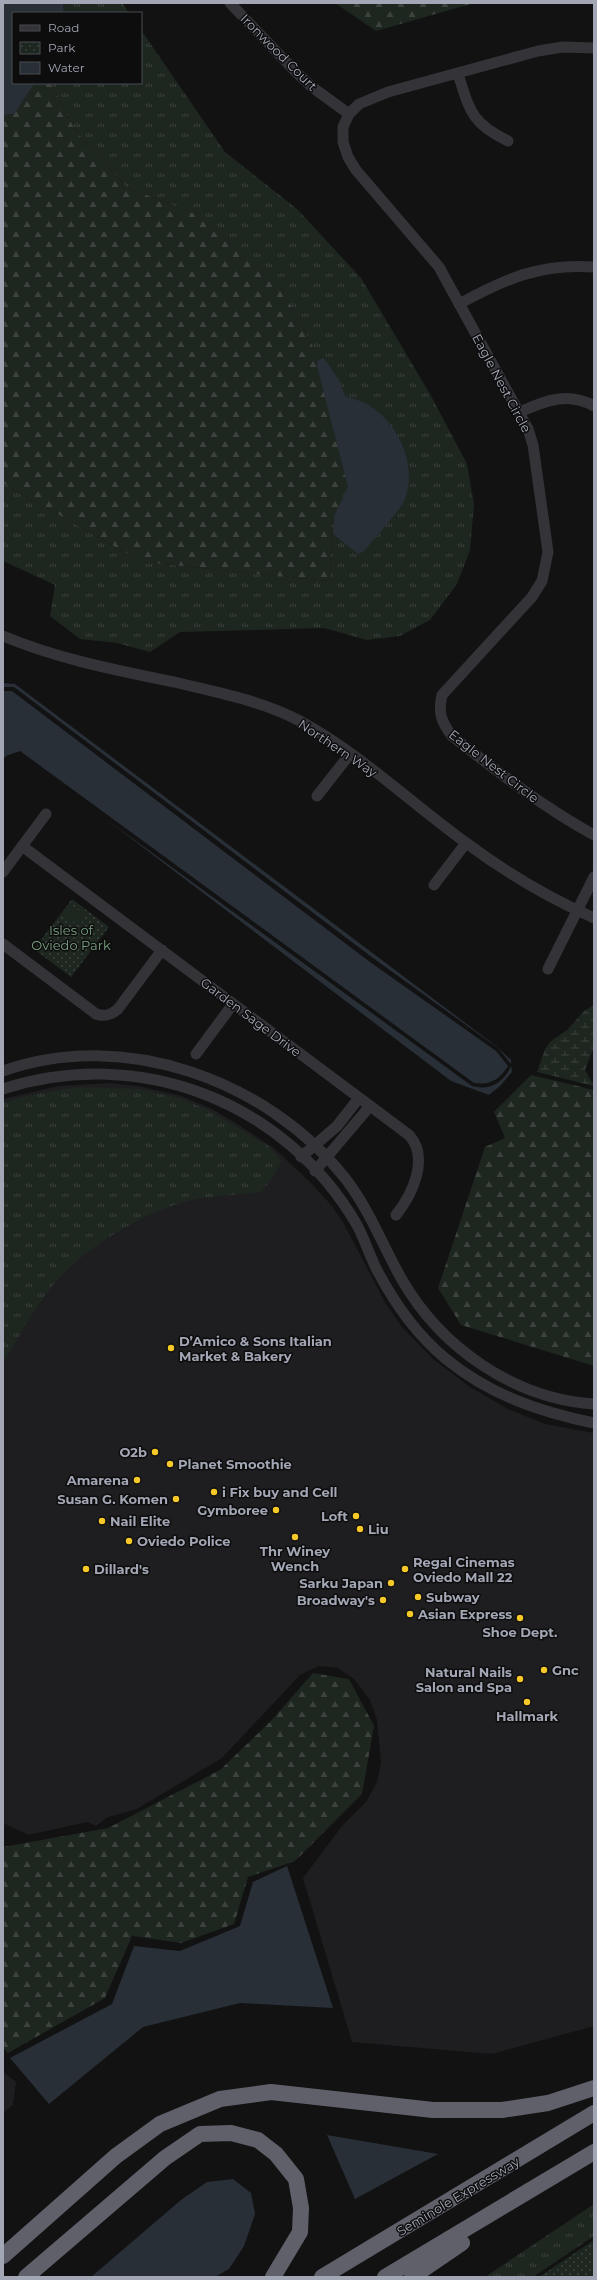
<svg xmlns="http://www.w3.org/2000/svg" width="597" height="2280" font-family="Montserrat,sans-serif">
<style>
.built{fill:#1e1e20}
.grass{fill:url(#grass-tufts)}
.forest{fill:url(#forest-firs)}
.wetland{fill:url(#wetland-marsh)}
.park{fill:url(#park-dots)}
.garden{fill:#1e2620}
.water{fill:#282f37}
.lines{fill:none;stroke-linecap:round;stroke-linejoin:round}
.minor{stroke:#333338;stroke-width:11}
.highway{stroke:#5f606a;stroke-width:16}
.poi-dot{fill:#f6c828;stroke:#0d0d0e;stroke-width:1.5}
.labels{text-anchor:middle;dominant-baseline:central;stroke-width:3;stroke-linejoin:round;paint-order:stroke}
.street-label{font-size:13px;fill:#a3a6b4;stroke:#0d0d0e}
.park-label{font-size:13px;fill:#79a080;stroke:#0d0d0e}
.poi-label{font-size:13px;font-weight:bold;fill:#a3a6b4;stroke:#0d0d0e;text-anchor:start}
</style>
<defs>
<pattern id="grass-tufts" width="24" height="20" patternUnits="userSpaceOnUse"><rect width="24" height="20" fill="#1e2620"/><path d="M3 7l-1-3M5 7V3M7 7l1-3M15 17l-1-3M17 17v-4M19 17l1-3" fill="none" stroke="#3c423e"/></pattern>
<pattern id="forest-firs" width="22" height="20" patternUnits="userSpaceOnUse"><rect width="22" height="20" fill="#1e2620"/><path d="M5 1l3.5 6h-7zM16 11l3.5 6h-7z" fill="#3c423e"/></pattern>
<pattern id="wetland-marsh" width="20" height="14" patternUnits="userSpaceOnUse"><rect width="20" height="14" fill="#1e2620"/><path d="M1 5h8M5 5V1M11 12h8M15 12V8" fill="none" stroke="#3c423e"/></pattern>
<pattern id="park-dots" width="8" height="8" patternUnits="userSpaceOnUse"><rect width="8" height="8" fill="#1e2620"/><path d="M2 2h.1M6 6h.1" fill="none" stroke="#3c423e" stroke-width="1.8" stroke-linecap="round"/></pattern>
</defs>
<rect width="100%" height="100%" fill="#121213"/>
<path class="built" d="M 110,1083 L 138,1086 L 181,1096 L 212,1109 L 242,1127 L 275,1149 L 312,1184 L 332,1206 L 344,1224 L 386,1304 L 401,1326 L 433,1359 L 470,1387 L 508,1409 L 545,1424 L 594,1433 L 594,2026 L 492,2054 L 352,2042 L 303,1878 L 342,1826 L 366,1802 L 377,1782 L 381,1763 L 377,1720 L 370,1700 L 354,1679 L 338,1668 L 319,1666 L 300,1675 L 222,1758 L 137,1809 L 108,1817 L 96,1826 L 87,1822 L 28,1835 L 3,1823 L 3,1099 L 58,1086 Z
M 3,2072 L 16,2082 L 13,2105 L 3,2113 Z"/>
<path class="grass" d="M 63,3 L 122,3 L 129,13 L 64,13 Z
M 141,30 L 225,152 L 297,209 L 361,278 L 430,394 L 467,464 L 474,505 L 470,550 L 457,584 L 430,620 L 400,636 L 367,640 L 324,628 L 180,632 L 150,652 L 117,643 L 80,639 L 50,616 L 55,585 L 3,561 L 3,483 L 142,562 L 329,581 L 334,516 L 328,415 L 312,344 L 279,285 L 195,214 L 126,187 L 75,130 L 51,83 L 141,83 Z
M 78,1087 L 138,1089 L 179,1098 L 208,1110 L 270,1147 L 281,1161 L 273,1177 L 261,1192 C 241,1195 220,1195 201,1198 C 151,1208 96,1240 61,1276 C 37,1301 22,1334 3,1362 L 3,1103 L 26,1096 Z
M 594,2204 L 594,2236 L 533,2277 L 485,2277 Z"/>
<path class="forest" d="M 335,3 L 474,3 L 376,31 Z
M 35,83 L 51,83 L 75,130 L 126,187 L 195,214 L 279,284 L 312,344 L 348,487 L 334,516 L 329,581 L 142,562 L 3,483 L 3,115 L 14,114 Z
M 531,1075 L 594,1090 L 594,1366 L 461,1325 L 438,1288 L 485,1147 L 505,1138 L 494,1112 Z
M 313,1673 L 349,1679 L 374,1726 L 362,1794 L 295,1861 L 248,1877 L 234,1924 L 181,1943 L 132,1936 L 105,1998 L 8,2053 L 3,2048 L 3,1847 L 108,1828 L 220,1770 L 270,1722 Z"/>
<path class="wetland" d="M 594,1005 L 594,1047 L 585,1070 L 594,1086 L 537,1072 L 545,1049 L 551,1041 L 567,1030 L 584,1011 Z"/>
<path class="park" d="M 72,899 L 109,927 L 71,977 L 34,949 Z
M 594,2240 L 594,2277 L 539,2277 Z"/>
<path class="garden" d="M 73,906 L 85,915 L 80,926 L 64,915 Z"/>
<path class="water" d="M 3,3 L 63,3 L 64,13 L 13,13 L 13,83 L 35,83 L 14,114 L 3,115 Z
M 324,358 L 339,380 L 345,396 C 351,398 359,400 365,403 C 398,421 418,464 405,499 C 401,510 372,541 363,552 L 358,554 L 333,534 L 334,516 L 348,487 L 317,366 L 318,360 Z
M 3,683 L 15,684 L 496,1046 L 511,1060 L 511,1064 L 498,1048 L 373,958 L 14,687 L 3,687 Z
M 3,691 L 12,691 L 370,962 L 496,1051 L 508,1066 C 499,1080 491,1085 474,1083 L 20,751 L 6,756 L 3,759 Z
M 103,817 L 472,1086 C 490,1091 504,1082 511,1066 L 512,1072 L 500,1086 L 489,1095 L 451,1081 Z
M 287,1866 L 333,2008 L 240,2003 L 143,2027 L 49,2104 L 10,2058 L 112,2004 L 134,1946 L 180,1951 L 240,1926 L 253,1882 Z
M 327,2135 L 438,2154 L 355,2199 Z
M 233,2179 L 251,2193 L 255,2214 L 244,2246 L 229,2269 L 215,2277 L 91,2277 L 181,2200 L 207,2182 Z"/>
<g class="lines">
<path class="minor" d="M 230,3 L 296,72 L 312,87 L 349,114
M 594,48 L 563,47 L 538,51 L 388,92 L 359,104 L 349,114 L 343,127 L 343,142 L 348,157 L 356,170 L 439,267 L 528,429 L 533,445 L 548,552 L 542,581 L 532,597 L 442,695 C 438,712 441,722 452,736 C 498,772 543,807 594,835
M 458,74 C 470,111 471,123 508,141
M 459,304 C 505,279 540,263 594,267
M 520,412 C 546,400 568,392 594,406
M 3,636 C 58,659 115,670 174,682 C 216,692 259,700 298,720 C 358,752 410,802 465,842 C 505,872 549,898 594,918
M 317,796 L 350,754
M 22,846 L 409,1135 C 430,1158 412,1195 396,1215
M 3,872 L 46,814
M 434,885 L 466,843
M 3,944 L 96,1014 C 105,1017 111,1015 118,1009 L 162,950
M 548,969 L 594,877
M 196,1054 L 233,1004
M 3,1071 C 124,1028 267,1080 345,1178 C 369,1209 382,1244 401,1278 C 440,1347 514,1399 594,1404
M 3,1089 C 139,1045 285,1101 357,1225 C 365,1240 370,1257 378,1272 C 395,1304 418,1336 446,1359 C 490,1395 540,1412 594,1423
M 301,1157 L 337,1126 L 359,1098
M 315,1171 L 370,1106"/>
<path class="highway" d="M 3,2256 L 116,2156 L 160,2124 L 220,2099 L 271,2092 L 433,2110 L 502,2110 L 548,2103 L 594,2088
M 26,2277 L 165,2158 L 200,2134 L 231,2133 L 258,2140 L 276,2154 L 296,2179 L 301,2208 L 300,2232 L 273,2277
M 322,2277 L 594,2113
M 385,2277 L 594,2152
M 412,2277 L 462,2243"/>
</g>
<g class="poi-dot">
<circle cx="171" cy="1348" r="4"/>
<circle cx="155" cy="1452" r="4"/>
<circle cx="170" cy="1464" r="4"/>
<circle cx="137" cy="1480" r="4"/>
<circle cx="214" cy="1492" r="4"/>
<circle cx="176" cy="1499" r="4"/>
<circle cx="276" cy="1510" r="4"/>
<circle cx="356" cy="1516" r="4"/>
<circle cx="102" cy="1521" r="4"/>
<circle cx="360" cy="1529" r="4"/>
<circle cx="295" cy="1537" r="4"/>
<circle cx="129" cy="1541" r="4"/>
<circle cx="86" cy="1569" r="4"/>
<circle cx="405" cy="1569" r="4"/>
<circle cx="391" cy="1583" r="4"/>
<circle cx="418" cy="1597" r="4"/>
<circle cx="383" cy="1600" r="4"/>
<circle cx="410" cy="1614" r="4"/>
<circle cx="520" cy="1618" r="4"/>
<circle cx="544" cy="1670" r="4"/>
<circle cx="520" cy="1679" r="4"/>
<circle cx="527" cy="1702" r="4"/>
</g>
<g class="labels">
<g class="street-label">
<text transform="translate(279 52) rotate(45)">Ironwood Court</text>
<text transform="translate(502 383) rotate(62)">Eagle Nest Circle</text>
<text transform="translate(338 748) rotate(34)">Northern Way</text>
<text transform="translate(494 766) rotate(38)">Eagle Nest Circle</text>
<text transform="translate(251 1017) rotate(37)">Garden Sage Drive</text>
<text transform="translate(458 2196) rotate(-31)">Seminole Expressway</text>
</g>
<g class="park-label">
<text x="71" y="930">Isles of<tspan x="71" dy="15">Oviedo Park</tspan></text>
</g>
<g class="poi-label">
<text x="179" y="1341">D’Amico &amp; Sons Italian<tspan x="179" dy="15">Market &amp; Bakery</tspan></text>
<text x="147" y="1452" text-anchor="end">O2b</text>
<text x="178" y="1464">Planet Smoothie</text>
<text x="129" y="1480" text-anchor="end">Amarena</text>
<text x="222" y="1492">i Fix buy and Cell</text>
<text x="168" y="1499" text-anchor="end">Susan G. Komen</text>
<text x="268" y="1510" text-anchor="end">Gymboree</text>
<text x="348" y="1516" text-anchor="end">Loft</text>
<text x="110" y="1521">Nail Elite</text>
<text x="368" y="1529">Liu</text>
<text x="137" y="1541">Oviedo Police</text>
<text x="295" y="1551" text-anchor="middle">Thr Winey<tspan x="295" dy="15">Wench</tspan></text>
<text x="413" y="1562">Regal Cinemas<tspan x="413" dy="15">Oviedo Mall 22</tspan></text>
<text x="94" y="1569">Dillard's</text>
<text x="383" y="1583" text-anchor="end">Sarku Japan</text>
<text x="426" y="1597">Subway</text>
<text x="375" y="1600" text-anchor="end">Broadway's</text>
<text x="418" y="1614">Asian Express</text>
<text x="520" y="1632" text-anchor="middle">Shoe Dept.</text>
<text x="552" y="1670">Gnc</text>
<text x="512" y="1672" text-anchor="end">Natural Nails<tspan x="512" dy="15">Salon and Spa</tspan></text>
<text x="527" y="1716" text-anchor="middle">Hallmark</text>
</g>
</g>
<rect width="597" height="2280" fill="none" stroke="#a3a6b4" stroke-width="8"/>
<rect x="12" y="12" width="130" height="72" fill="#0d0d0e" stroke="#494a50"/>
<rect x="20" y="25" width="20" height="6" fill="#333338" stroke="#494a50"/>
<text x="48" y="32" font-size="12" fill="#a3a6b4">Road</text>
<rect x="20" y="42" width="20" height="12" fill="url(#park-dots)" stroke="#494a50"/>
<text x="48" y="52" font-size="12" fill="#a3a6b4">Park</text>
<rect x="20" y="62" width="20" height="12" fill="#282f37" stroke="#494a50"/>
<text x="48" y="72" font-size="12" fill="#a3a6b4">Water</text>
</svg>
